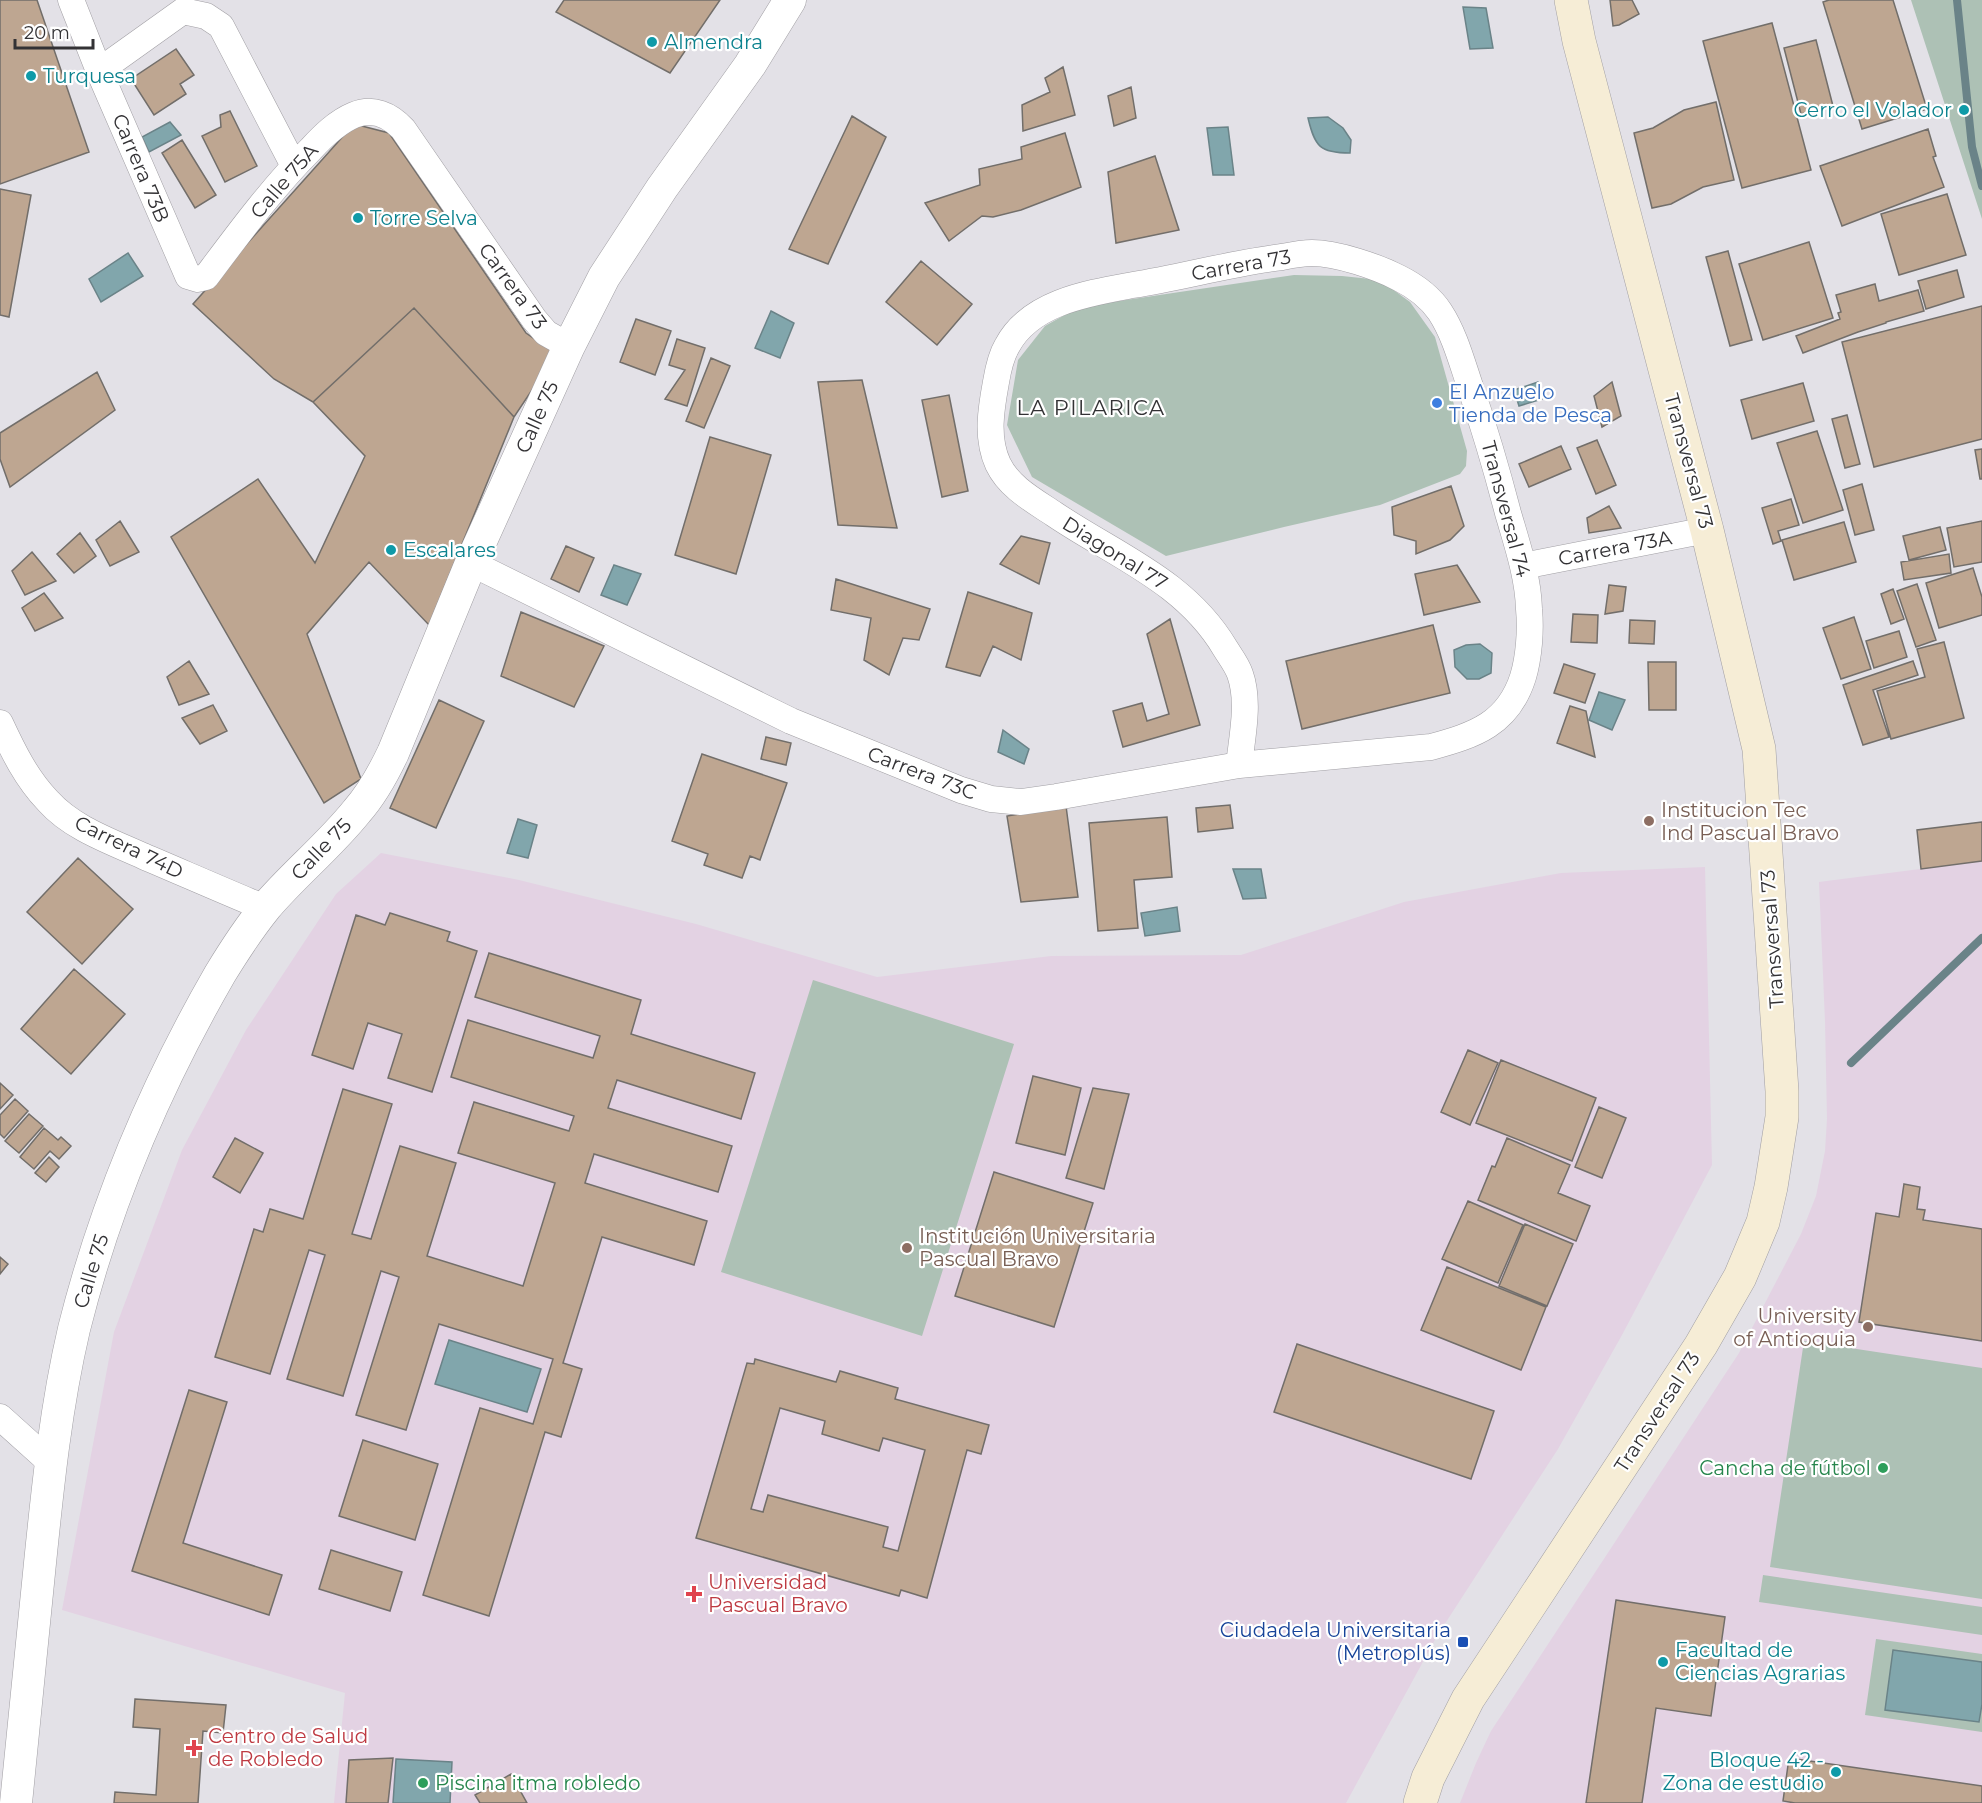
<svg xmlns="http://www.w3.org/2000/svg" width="1982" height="1803" font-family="Montserrat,sans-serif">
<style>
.education{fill:#e3d2e3}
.green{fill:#adc1b5}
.water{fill:#81a6ac;stroke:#6a8388;stroke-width:1.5}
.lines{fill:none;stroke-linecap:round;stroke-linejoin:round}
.stream{stroke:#6a8388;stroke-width:8}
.building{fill:#bea691;stroke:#726e6a;stroke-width:1.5;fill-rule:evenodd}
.minor-casing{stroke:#a19fa4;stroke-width:27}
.tertiary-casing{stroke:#a19fa4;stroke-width:33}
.secondary-casing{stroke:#a19fa4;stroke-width:34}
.minor{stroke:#fff;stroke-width:26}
.tertiary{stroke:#fff;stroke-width:32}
.secondary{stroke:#f6edd6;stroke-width:33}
.culture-dot{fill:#0f9aa8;stroke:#fff;stroke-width:2}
.shop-dot{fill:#3f7fe0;stroke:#fff;stroke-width:2}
.education-dot{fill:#8d6e63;stroke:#fff;stroke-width:2}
.leisure-dot{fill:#2e9e5b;stroke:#fff;stroke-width:2}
.health-dot{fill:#e0444e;stroke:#fff;stroke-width:2}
.transit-dot{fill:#1a4fb4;stroke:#fff;stroke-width:2}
.labels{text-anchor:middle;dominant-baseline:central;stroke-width:4.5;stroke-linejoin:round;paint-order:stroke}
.culture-label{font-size:20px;fill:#0d838f;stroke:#fff;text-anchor:start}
.street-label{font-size:20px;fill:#333235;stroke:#fff}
.shop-label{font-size:20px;fill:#366cbe;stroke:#fff;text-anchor:start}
.education-label{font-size:20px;fill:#785e54;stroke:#fff;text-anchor:start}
.leisure-label{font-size:20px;fill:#27864d;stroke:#fff;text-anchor:end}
.health-label{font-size:20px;fill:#be3a42;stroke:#fff;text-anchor:start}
.transit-label{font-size:20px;fill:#164399;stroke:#fff;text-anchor:end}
.neighbourhood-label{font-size:21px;letter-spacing:1.5px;fill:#333235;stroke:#fff}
</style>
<rect width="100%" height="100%" fill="#e3e1e7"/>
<path class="education" d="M 381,853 L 519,880 L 696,924 L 877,977 L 1051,956 L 1241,955 L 1404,902 L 1561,873 L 1705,867 L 1712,1165 L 1622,1335 L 1558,1449 L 1437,1636 L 1346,1803 L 334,1803 L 345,1693 L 62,1610 L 114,1332 L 182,1150 L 246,1030 L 336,894 Z
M 1982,861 L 1982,1803 L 1460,1803 L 1476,1763 L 1491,1731 L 1739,1353 L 1801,1234 L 1816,1196 L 1825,1151 L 1827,1119 L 1825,1021 L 1819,882 Z"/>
<path class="green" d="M 1911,0 L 1982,0 L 1982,219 Z
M 1294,275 L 1342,276 L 1380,280 L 1410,302 L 1435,337 L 1467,451 L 1466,466 L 1460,474 L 1380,505 L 1284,527 L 1166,556 L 1032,477 L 1007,425 L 1018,360 L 1045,326 L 1079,307 Z
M 813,980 L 1014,1044 L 922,1336 L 721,1272 Z
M 1804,1341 L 1982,1368 L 1982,1599 L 1770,1567 Z
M 1763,1575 L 1982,1607 L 1982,1635 L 1759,1602 Z
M 1876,1639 L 1982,1654 L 1982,1662 L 1893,1650 L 1979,1722 L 1982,1704 L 1982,1732 L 1865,1715 Z"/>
<path class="water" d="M 1463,7 L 1486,8 L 1493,48 L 1470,49 Z
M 1328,117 L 1343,128 L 1351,140 L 1350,153 C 1320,153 1315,147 1308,118 Z
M 170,122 L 181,135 L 149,152 L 142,137 Z
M 1228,127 L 1234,175 L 1213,175 L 1207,128 Z
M 128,253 L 143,276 L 101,302 L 89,279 Z
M 771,311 L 794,323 L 780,358 L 755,348 Z
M 1538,382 L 1542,399 L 1519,406 L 1514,390 Z
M 614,565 L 641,574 L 627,605 L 601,595 Z
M 1480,644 L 1492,653 L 1491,673 L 1479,679 L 1467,679 L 1455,667 L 1454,650 L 1466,645 Z
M 1599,692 L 1625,700 L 1612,730 L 1589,720 Z
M 1003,730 L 1029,749 L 1024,764 L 998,752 Z
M 518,819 L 537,825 L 528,858 L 507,853 Z
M 1233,869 L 1261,869 L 1266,898 L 1243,899 Z
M 1177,907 L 1180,931 L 1145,936 L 1141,913 Z
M 449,1340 L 541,1369 L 527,1412 L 435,1384 Z
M 1893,1650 L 1982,1662 L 1982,1704 L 1979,1722 L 1885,1710 Z
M 396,1759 L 452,1762 L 450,1803 L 393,1803 Z"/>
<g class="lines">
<path class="stream" d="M 1957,0 L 1972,147 L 1982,186
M 1851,1063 L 1982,938"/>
</g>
<path class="building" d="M 0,0 L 37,0 L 89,152 L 0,184 Z
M 564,0 L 720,0 L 670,73 L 556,12 Z
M 1610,0 L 1632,0 L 1639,14 L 1619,25 L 1613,26 Z
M 1829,0 L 1893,0 L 1927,109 L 1862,129 L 1823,2 Z
M 1772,23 L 1811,170 L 1742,188 L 1703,41 Z
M 1816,40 L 1833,106 L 1801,114 L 1784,48 Z
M 176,49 L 194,75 L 180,84 L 186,94 L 154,115 L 131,79 Z
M 1063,67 L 1075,115 L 1023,131 L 1022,105 L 1050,92 L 1045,78 Z
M 1131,87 L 1136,118 L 1114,126 L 1108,96 Z
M 1716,102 L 1734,180 L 1703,187 L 1671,204 L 1652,208 L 1634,133 L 1653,128 L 1684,110 Z
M 230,111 L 257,166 L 225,182 L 202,136 L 221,127 L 220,115 Z
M 852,116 L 886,137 L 828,264 L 789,249 Z
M 354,124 L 389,133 L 526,333 L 556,354 L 514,417 L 414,308 L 313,402 L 274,379 L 193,304 Z
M 1928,129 L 1936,156 L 1933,157 L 1944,187 L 1842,226 L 1820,166 Z
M 1065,133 L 1081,187 L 1021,210 L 993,217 L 982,216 L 949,241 L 925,203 L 980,185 L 979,169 L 1022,159 L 1021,147 Z
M 182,140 L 216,195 L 195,208 L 162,153 Z
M 1155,156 L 1179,230 L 1116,243 L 1108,172 Z
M 0,189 L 31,195 L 9,317 L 0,315 Z
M 1947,194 L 1966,255 L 1899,275 L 1881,214 Z
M 1809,242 L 1833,318 L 1763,340 L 1739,264 Z
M 1728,251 L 1752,340 L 1730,346 L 1706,257 Z
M 921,261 L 972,304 L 937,345 L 886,302 Z
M 1957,270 L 1964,297 L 1926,309 L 1918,281 Z
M 1875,284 L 1879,301 L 1918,290 L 1924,311 L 1886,322 L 1886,323 L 1858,332 L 1803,353 L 1796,336 L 1840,319 L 1838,313 L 1841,312 L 1836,295 Z
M 1982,306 L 1982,439 L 1874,467 L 1842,342 Z
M 414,308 L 514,417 L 429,625 L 369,562 L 307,634 L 361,779 L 324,803 L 171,537 L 258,479 L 315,563 L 365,456 L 313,402 Z
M 636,319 L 671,331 L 655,375 L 620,362 Z
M 677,339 L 705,348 L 687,406 L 665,399 L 685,370 L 669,365 Z
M 711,358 L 730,366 L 704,428 L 686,421 Z
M 97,372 L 115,410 L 10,487 L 0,459 L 0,433 Z
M 862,380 L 897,528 L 838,525 L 818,382 Z
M 1612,382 L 1621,416 L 1602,427 L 1594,396 Z
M 1803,383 L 1814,421 L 1752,439 L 1741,400 Z
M 949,395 L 968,491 L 942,497 L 922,400 Z
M 1847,415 L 1860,464 L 1845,468 L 1832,419 Z
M 1817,431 L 1843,510 L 1803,523 L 1777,443 Z
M 710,437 L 771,455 L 736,574 L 675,555 Z
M 1597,440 L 1616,485 L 1596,494 L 1577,448 Z
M 1561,446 L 1571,469 L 1529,487 L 1519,464 Z
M 1982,449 L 1982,479 L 1980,479 L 1975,450 Z
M 1862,484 L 1874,530 L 1855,535 L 1843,490 Z
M 1451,486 L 1464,526 L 1450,540 L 1416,554 L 1416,541 L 1394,535 L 1392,507 Z
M 1791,499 L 1799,525 L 1778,531 L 1781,541 L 1773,544 L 1762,508 Z
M 1609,506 L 1621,528 L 1589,533 L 1587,518 Z
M 120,521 L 139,552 L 110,566 L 96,540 Z
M 1982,521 L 1982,562 L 1954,567 L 1947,528 Z
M 1844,522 L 1856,562 L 1794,580 L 1782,540 Z
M 1940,527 L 1946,550 L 1909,560 L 1903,536 Z
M 80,533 L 96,556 L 74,573 L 57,554 Z
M 1021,536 L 1050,543 L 1039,584 L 1000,564 Z
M 566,546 L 594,558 L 579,592 L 551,579 Z
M 32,552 L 56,581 L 25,595 L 12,571 Z
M 1949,554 L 1951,573 L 1904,580 L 1901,562 Z
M 1457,565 L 1480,602 L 1424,615 L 1415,574 Z
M 1973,568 L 1982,597 L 1982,615 L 1939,628 L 1926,583 Z
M 836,579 L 930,609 L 919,640 L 903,638 L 889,675 L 864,660 L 871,618 L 831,610 Z
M 1917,584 L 1936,640 L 1916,647 L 1897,591 Z
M 1609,585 L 1626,587 L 1623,611 L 1605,614 Z
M 1893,589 L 1904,619 L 1891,624 L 1881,594 Z
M 968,592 L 1032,613 L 1021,660 L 993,646 L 980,676 L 946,667 Z
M 44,593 L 63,618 L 35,631 L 22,608 Z
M 521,612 L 604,646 L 574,707 L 501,676 Z
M 1573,614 L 1598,615 L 1597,643 L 1571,642 Z
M 1854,617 L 1871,669 L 1841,679 L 1823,628 Z
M 1170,619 L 1200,725 L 1123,747 L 1113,711 L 1142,703 L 1147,721 L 1169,714 L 1147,634 Z
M 1630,620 L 1655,621 L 1654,644 L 1629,643 Z
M 1433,625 L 1450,693 L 1302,729 L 1286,661 Z
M 1899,631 L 1907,657 L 1874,668 L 1866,641 Z
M 1944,642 L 1964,718 L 1891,739 L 1877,691 L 1925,677 L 1917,649 Z
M 189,661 L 209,694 L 179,705 L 167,677 Z
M 1913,661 L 1918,675 L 1873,690 L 1889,737 L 1863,745 L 1843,685 Z
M 1648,662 L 1676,662 L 1676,710 L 1649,710 Z
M 1564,664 L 1595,674 L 1585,703 L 1554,693 Z
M 439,700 L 484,721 L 436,828 L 390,808 Z
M 213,705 L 227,731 L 200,744 L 182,718 Z
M 1570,706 L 1586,711 L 1595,757 L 1557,743 Z
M 766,737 L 791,743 L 786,765 L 761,759 Z
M 702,754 L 787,783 L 760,860 L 750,856 L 742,878 L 704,865 L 708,854 L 672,841 Z
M 1230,805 L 1233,828 L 1198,832 L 1196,808 Z
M 1066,806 L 1078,897 L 1021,902 L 1007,816 Z
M 1167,817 L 1172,877 L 1134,880 L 1138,928 L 1098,931 L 1089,823 Z
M 1982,822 L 1982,861 L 1921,869 L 1917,830 Z
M 78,858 L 133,909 L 82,964 L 27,912 Z
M 390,913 L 450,932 L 447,941 L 477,951 L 432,1092 L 388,1078 L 402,1034 L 368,1023 L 353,1069 L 312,1055 L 356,915 L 385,925 Z
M 489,953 L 641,1000 L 631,1034 L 755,1073 L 741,1119 L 617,1080 L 608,1108 L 732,1146 L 718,1192 L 594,1154 L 585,1183 L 707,1221 L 694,1265 L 602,1237 L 563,1363 L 582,1369 L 561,1437 L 545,1432 L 489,1616 L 423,1595 L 480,1408 L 533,1424 L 553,1359 L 439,1324 L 406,1430 L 356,1415 L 399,1277 L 381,1271 L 343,1396 L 287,1379 L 325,1255 L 309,1250 L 270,1374 L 215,1357 L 254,1229 L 263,1232 L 270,1209 L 303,1219 L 343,1089 L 392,1104 L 352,1234 L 371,1239 L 400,1146 L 456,1163 L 427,1256 L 523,1286 L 555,1183 L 458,1153 L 474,1102 L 569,1131 L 574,1116 L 451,1077 L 468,1020 L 593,1058 L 600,1036 L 475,997 Z
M 74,969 L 125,1014 L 71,1074 L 21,1029 Z
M 1468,1050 L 1498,1063 L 1470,1125 L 1441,1112 Z
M 1501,1060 L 1596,1098 L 1572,1161 L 1476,1123 Z
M 1033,1076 L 1081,1088 L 1065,1155 L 1016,1143 Z
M 0,1083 L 13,1095 L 0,1109 Z
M 1093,1088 L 1129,1094 L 1104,1189 L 1066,1178 Z
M 15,1099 L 28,1111 L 4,1138 L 0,1134 L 0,1115 Z
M 1599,1107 L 1626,1118 L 1602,1178 L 1575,1167 Z
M 29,1114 L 43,1126 L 19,1153 L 5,1141 Z
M 44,1128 L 58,1140 L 61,1137 L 71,1146 L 59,1159 L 50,1151 L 34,1169 L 20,1157 Z
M 235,1138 L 263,1153 L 240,1193 L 213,1177 Z
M 1507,1138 L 1570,1165 L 1558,1193 L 1590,1206 L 1576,1241 L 1478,1200 L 1492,1166 L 1495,1167 Z
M 49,1157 L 59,1167 L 46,1182 L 35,1173 Z
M 994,1172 L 1093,1203 L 1054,1327 L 955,1296 Z
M 1904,1184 L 1920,1187 L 1917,1209 L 1925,1210 L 1923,1220 L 1982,1229 L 1982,1341 L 1859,1322 L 1876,1213 L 1899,1217 Z
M 1468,1201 L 1523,1225 L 1498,1283 L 1442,1259 Z
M 1525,1224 L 1573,1244 L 1547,1306 L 1499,1286 Z
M 0,1257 L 8,1264 L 0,1274 Z
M 1447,1267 L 1546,1307 L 1521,1370 L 1421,1330 Z
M 1297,1344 L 1494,1411 L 1471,1479 L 1274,1412 Z
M 755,1359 L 836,1382 L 840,1371 L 898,1388 L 895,1399 L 989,1425 L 981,1454 L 967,1450 L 927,1598 L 901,1590 L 899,1596 L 696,1538 L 747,1363 L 754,1364 ZM 780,1408 L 825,1421 L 822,1434 L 879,1451 L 883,1438 L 925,1450 L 898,1551 L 883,1547 L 888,1527 L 768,1495 L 763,1512 L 751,1509 Z
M 189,1390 L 227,1402 L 183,1543 L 282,1575 L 269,1615 L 132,1571 Z
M 363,1440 L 438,1464 L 415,1540 L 339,1516 Z
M 331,1550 L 402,1572 L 390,1611 L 319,1589 Z
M 1616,1600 L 1725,1617 L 1711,1716 L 1656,1708 L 1642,1803 L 1586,1803 Z
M 135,1699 L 226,1705 L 223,1733 L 203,1731 L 198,1803 L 114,1803 L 115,1792 L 156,1795 L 160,1729 L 133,1727 Z
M 393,1758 L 388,1803 L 346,1803 L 349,1760 Z
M 1789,1758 L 1982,1786 L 1982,1803 L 1795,1803 L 1783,1801 Z
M 511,1774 L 527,1803 L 480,1803 L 475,1795 Z"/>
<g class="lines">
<g class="minor-casing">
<path id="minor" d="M 71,0 L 99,71 L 188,276 L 198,279 L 206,277 C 239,233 272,188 311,149 C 323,136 337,122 354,115 C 373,107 390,115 403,129 L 534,319 L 546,333 L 569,346
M 99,71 L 183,11 L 206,16 L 221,26 L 294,166
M 471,563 L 791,721 L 961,790 L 991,799 L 1021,802 L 1056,797 L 1239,765 L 1431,747 C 1475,735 1508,724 1523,677 C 1529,657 1531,630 1529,609 C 1528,576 1517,544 1508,513 C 1497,471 1485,430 1471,389 C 1462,363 1455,335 1440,312 C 1430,297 1415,286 1399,278 C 1378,267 1337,253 1312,253 C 1302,253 1292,255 1282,257 C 1232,263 1183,277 1133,285 C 1089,293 1030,302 1007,346 C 1001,356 998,370 996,382 C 991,409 986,438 998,464 C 1009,487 1033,500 1054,514 C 1116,556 1185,581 1225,648 C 1230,656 1237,665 1240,674 C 1250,702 1242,737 1239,765
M 1523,566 L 1707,530
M 0,723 C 13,751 26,778 48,801 C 72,828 110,841 143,856 C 183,873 224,891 265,908
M 0,1417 L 50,1462"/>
</g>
<g class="tertiary-casing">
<path id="tertiary" d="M 16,1803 C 24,1723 32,1643 40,1563 C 48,1484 56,1406 74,1329 C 105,1205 156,1085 220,974 C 234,951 249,928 266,907 C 294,874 329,846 357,811 C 372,794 383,774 393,753 L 471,563 L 569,346 L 604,277 L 662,188 L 750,65 L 790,0"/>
</g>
<g class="secondary-casing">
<path id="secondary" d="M 1420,1803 L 1428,1778 L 1468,1699 L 1701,1345 L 1740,1277 L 1763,1222 L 1771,1187 L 1782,1117 L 1782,1091 L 1759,749 L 1707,530 L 1579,41 L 1571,0"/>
</g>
<use href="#minor" class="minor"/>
<use href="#tertiary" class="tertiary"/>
<use href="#secondary" class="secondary"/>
</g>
<g class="culture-dot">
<circle cx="652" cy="42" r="6"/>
<circle cx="31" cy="76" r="6"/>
<circle cx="1964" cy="110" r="6"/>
<circle cx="358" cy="218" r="6"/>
<circle cx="391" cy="550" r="6"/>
<circle cx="1663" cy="1662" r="6"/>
<circle cx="1836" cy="1772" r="6"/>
</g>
<circle class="shop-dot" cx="1437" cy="403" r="6"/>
<g class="education-dot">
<circle cx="1649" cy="821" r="6"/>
<circle cx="907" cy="1248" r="6"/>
<circle cx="1868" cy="1327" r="6"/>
</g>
<g class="leisure-dot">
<circle cx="1883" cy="1468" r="6"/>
<circle cx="423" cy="1783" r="6"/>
</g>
<g class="health-dot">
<path d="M691 1585h6v6h6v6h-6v6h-6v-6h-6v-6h6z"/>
<path d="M191 1739h6v6h6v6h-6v6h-6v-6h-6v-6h6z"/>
</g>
<rect class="transit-dot" x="1457" y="1636" width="12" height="12" rx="3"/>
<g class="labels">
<g class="culture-label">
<text x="664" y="42">Almendra</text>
<text x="43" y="76">Turquesa</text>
<text x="1952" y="110" text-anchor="end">Cerro el Volador</text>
<text x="370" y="218">Torre Selva</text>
<text x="403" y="550">Escalares</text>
<text x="1675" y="1650">Facultad de<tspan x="1675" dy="23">Ciencias Agrarias</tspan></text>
<text x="1824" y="1760" text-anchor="end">Bloque 42 -<tspan x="1824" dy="23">Zona de estudio</tspan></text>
</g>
<g class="street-label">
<text transform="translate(141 168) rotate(67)">Carrera 73B</text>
<text transform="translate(284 181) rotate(-49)">Calle 75A</text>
<text transform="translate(1241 265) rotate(-10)">Carrera 73</text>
<text transform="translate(513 286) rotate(54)">Carrera 73</text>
<text transform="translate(537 417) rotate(-66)">Calle 75</text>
<text transform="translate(1689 461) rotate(75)">Transversal 73</text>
<text transform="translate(1506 509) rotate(75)">Transversal 74</text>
<text transform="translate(1615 548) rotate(-11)">Carrera 73A</text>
<text transform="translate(1115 553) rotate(32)">Diagonal 77</text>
<text transform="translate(922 773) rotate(21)">Carrera 73C</text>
<text transform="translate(129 847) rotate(26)">Carrera 74D</text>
<text transform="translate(321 849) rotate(-46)">Calle 75</text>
<text transform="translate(1772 939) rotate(-94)">Transversal 73</text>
<text transform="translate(91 1271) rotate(-73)">Calle 75</text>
<text transform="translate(1657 1412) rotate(-57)">Transversal 73</text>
</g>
<g class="shop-label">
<text x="1449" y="392">El Anzuelo<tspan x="1449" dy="23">Tienda de Pesca</tspan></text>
</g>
<g class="education-label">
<text x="1661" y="810">Institucion Tec<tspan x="1661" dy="23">Ind Pascual Bravo</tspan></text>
<text x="919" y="1236">Institución Universitaria<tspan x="919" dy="23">Pascual Bravo</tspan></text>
<text x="1856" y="1316" text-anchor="end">University<tspan x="1856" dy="23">of Antioquia</tspan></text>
</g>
<g class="leisure-label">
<text x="1871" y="1468">Cancha de fútbol</text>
<text x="435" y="1783" text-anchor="start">Piscina itma robledo</text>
</g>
<g class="health-label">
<text x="708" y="1582">Universidad<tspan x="708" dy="23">Pascual Bravo</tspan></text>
<text x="208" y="1736">Centro de Salud<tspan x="208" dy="23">de Robledo</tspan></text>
</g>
<g class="transit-label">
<text x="1451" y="1630">Ciudadela Universitaria<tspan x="1451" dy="23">(Metroplús)</tspan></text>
</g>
<g class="neighbourhood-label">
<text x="1091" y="407">LA PILARICA</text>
</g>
</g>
<path d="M15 39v9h78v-9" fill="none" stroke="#333235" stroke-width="3"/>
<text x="24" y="39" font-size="18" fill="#333235" stroke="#ffffff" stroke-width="4.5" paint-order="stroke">20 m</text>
</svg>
